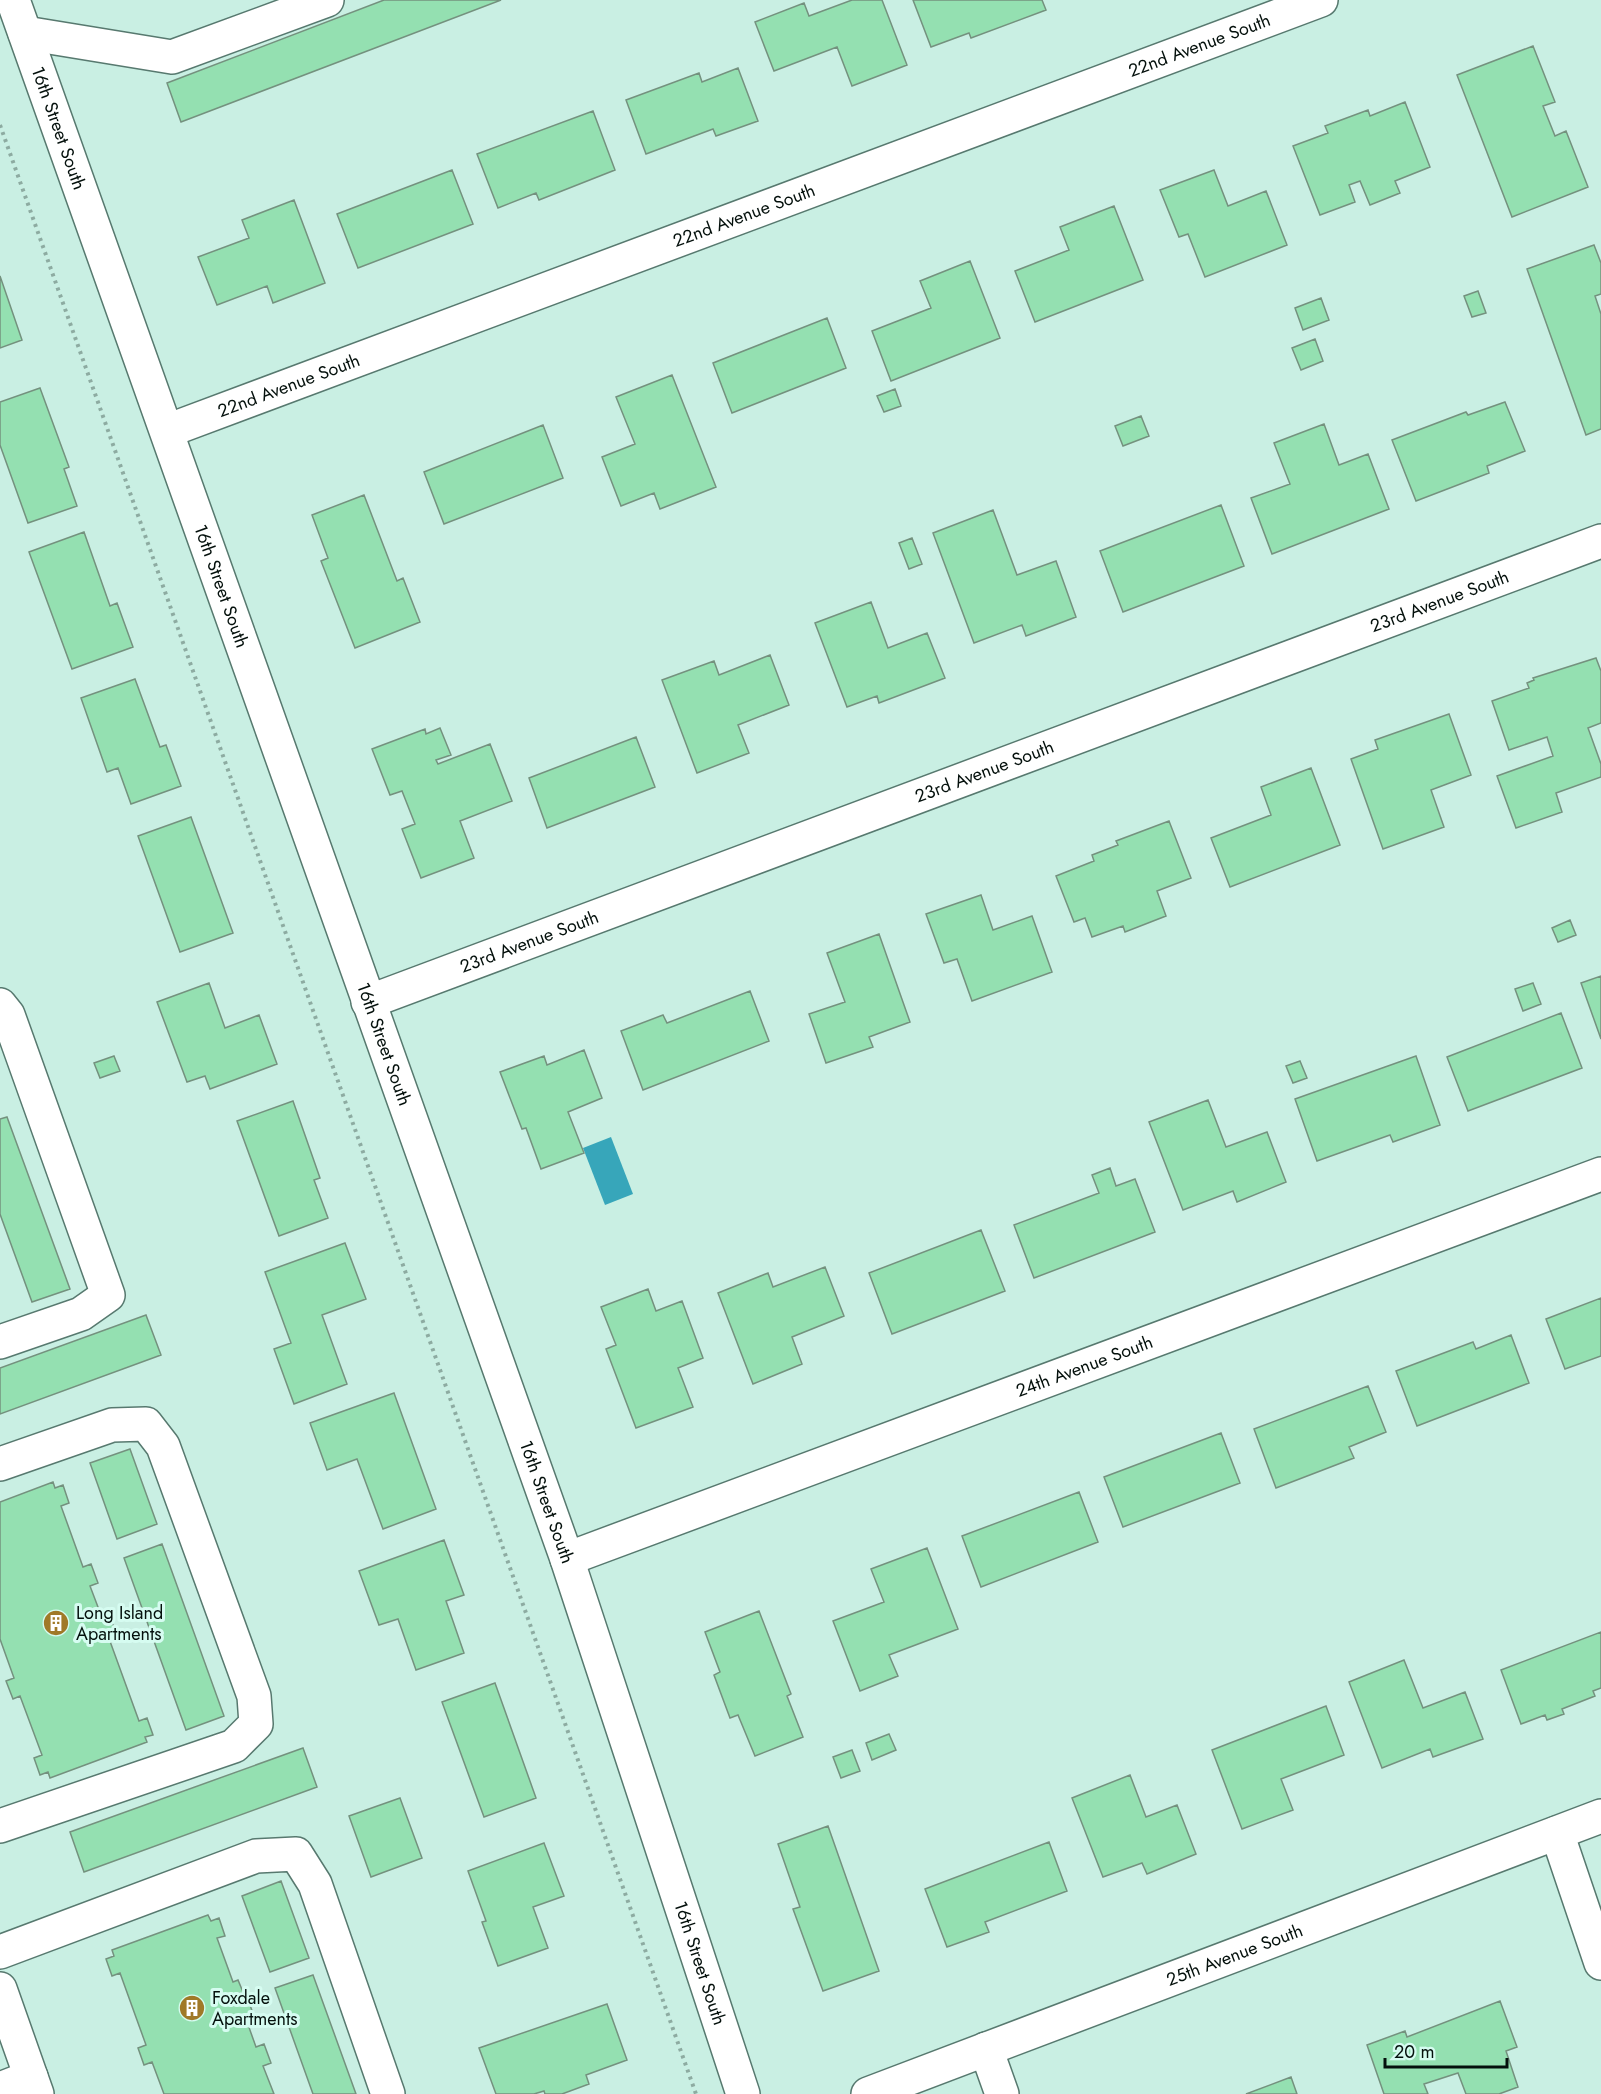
<svg xmlns="http://www.w3.org/2000/svg" width="1601" height="2094" font-family="Jost,sans-serif">
<style>
.water{fill:#37a6ba}
.building{fill:#94e0b1;stroke:#74917e;stroke-width:1.5}
.lines{fill:none;stroke-linecap:round;stroke-linejoin:round}
.minor-casing{stroke:#57796f;stroke-width:36}
.path{stroke:#8daba1;stroke-width:4;stroke-dasharray:3 4.5;stroke-linecap:butt}
.minor{stroke:#fff;stroke-width:33}
.labels{text-anchor:middle;dominant-baseline:central;stroke-width:6;stroke-linejoin:round;paint-order:stroke}
.street-label{font-size:18px;fill:#04100c;stroke:#d6fcf1}
.poi-label{font-size:18px;fill:#04100c;stroke:#d6fcf1;text-anchor:start}
</style>
<rect width="100%" height="100%" fill="#c9efe3"/>
<path class="water" d="M 611,1137 L 633,1194 L 605,1205 L 583,1148 Z"/>
<path class="building" d="M 384,0 L 501,0 L 181,122 L 167,83 Z
M 852,0 L 882,0 L 907,65 L 852,86 L 837,47 L 774,71 L 755,22 L 804,3 L 809,16 Z
M 913,0 L 1042,0 L 1046,10 L 971,38 L 969,33 L 931,47 Z
M 1533,46 L 1555,102 L 1543,106 L 1555,136 L 1566,131 L 1588,187 L 1512,217 L 1457,75 Z
M 738,68 L 758,121 L 716,136 L 713,129 L 646,154 L 626,100 L 699,73 L 702,82 Z
M 1405,102 L 1430,167 L 1395,181 L 1400,193 L 1370,205 L 1360,181 L 1349,185 L 1355,202 L 1320,215 L 1293,146 L 1328,133 L 1325,126 L 1368,110 L 1370,116 Z
M 593,111 L 615,170 L 539,200 L 536,193 L 498,208 L 477,154 Z
M 452,170 L 473,224 L 358,268 L 337,214 Z
M 1214,170 L 1228,206 L 1266,191 L 1287,245 L 1205,277 L 1188,234 L 1179,237 L 1160,190 Z
M 294,200 L 325,283 L 273,303 L 267,286 L 217,305 L 198,257 L 249,238 L 242,220 Z
M 1114,206 L 1143,280 L 1035,322 L 1015,271 L 1069,250 L 1060,227 Z
M 1594,245 L 1601,263 L 1601,294 L 1595,296 L 1601,314 L 1601,429 L 1586,435 L 1527,269 Z
M 970,261 L 1000,338 L 891,381 L 872,331 L 931,308 L 920,281 Z
M 0,276 L 22,340 L 0,348 Z
M 1478,291 L 1486,313 L 1472,317 L 1464,296 Z
M 1321,298 L 1329,320 L 1303,330 L 1295,308 Z
M 827,318 L 846,368 L 732,413 L 713,363 Z
M 1315,339 L 1323,361 L 1301,370 L 1292,348 Z
M 672,375 L 716,487 L 660,509 L 654,493 L 621,506 L 602,457 L 635,444 L 616,397 Z
M 40,388 L 69,467 L 64,469 L 77,506 L 28,523 L 0,445 L 0,402 Z
M 895,389 L 901,406 L 884,412 L 877,396 Z
M 1505,402 L 1525,451 L 1487,466 L 1489,473 L 1416,501 L 1392,440 L 1466,412 L 1468,415 Z
M 1141,416 L 1149,436 L 1123,446 L 1115,426 Z
M 1324,424 L 1339,465 L 1368,454 L 1389,509 L 1272,554 L 1251,498 L 1290,484 L 1274,443 Z
M 543,425 L 563,478 L 444,524 L 424,472 Z
M 364,495 L 397,581 L 403,578 L 420,622 L 355,648 L 321,561 L 328,558 L 312,515 Z
M 1221,505 L 1244,566 L 1123,612 L 1100,551 Z
M 993,510 L 1017,575 L 1056,561 L 1076,617 L 1026,636 L 1022,625 L 974,643 L 933,533 Z
M 84,532 L 110,606 L 117,603 L 133,647 L 72,669 L 29,552 Z
M 912,538 L 922,564 L 909,569 L 899,543 Z
M 871,602 L 888,648 L 927,633 L 945,678 L 879,703 L 877,696 L 847,707 L 815,623 Z
M 770,655 L 789,705 L 738,725 L 749,753 L 697,773 L 662,680 L 714,661 L 719,675 Z
M 1596,658 L 1601,671 L 1601,723 L 1588,728 L 1601,764 L 1601,777 L 1556,793 L 1562,812 L 1516,828 L 1497,776 L 1553,756 L 1547,737 L 1509,750 L 1492,701 L 1529,688 L 1527,683 L 1534,680 L 1533,678 Z
M 135,679 L 160,747 L 166,745 L 181,786 L 131,804 L 118,768 L 107,772 L 81,698 Z
M 1449,714 L 1471,775 L 1431,790 L 1444,827 L 1383,849 L 1351,759 L 1378,749 L 1375,740 Z
M 440,728 L 451,755 L 436,760 L 438,764 L 490,744 L 512,801 L 460,821 L 474,858 L 421,878 L 402,829 L 415,824 L 402,791 L 390,795 L 372,749 L 425,729 L 426,734 Z
M 636,737 L 655,787 L 547,828 L 529,778 Z
M 1311,768 L 1340,845 L 1230,887 L 1211,838 L 1271,815 L 1261,787 Z
M 191,817 L 233,933 L 180,952 L 138,836 Z
M 1169,821 L 1191,878 L 1157,891 L 1166,916 L 1125,932 L 1123,926 L 1092,937 L 1085,918 L 1074,922 L 1056,876 L 1094,861 L 1092,855 L 1118,845 L 1116,841 Z
M 981,895 L 993,930 L 1032,916 L 1052,972 L 972,1001 L 957,959 L 944,963 L 926,914 Z
M 1570,920 L 1576,935 L 1558,942 L 1552,928 Z
M 879,934 L 910,1022 L 869,1037 L 873,1047 L 826,1063 L 809,1014 L 845,1002 L 827,953 Z
M 1601,976 L 1601,1039 L 1581,983 Z
M 209,983 L 225,1028 L 259,1015 L 277,1064 L 210,1089 L 205,1076 L 187,1082 L 157,1002 Z
M 1533,983 L 1541,1004 L 1523,1011 L 1515,989 Z
M 750,991 L 769,1041 L 643,1090 L 621,1031 L 663,1015 L 667,1023 Z
M 1561,1013 L 1582,1068 L 1468,1111 L 1447,1057 Z
M 584,1050 L 602,1098 L 568,1112 L 584,1153 L 541,1169 L 526,1128 L 522,1129 L 500,1072 L 544,1056 L 547,1065 Z
M 114,1056 L 120,1071 L 100,1078 L 94,1063 Z
M 1416,1056 L 1440,1125 L 1393,1142 L 1390,1135 L 1317,1161 L 1295,1099 Z
M 1300,1061 L 1307,1078 L 1293,1083 L 1286,1066 Z
M 1208,1100 L 1226,1147 L 1267,1132 L 1286,1182 L 1237,1202 L 1233,1191 L 1183,1210 L 1149,1122 Z
M 293,1101 L 320,1178 L 314,1180 L 328,1218 L 279,1236 L 237,1121 Z
M 7,1117 L 70,1289 L 32,1302 L 0,1214 L 0,1119 Z
M 1110,1168 L 1116,1186 L 1135,1179 L 1155,1232 L 1034,1278 L 1014,1225 L 1099,1193 L 1092,1175 Z
M 981,1230 L 1005,1291 L 892,1334 L 869,1273 Z
M 345,1243 L 366,1299 L 322,1315 L 347,1384 L 294,1404 L 274,1349 L 291,1343 L 265,1272 Z
M 825,1267 L 844,1316 L 792,1337 L 802,1364 L 753,1384 L 718,1293 L 768,1273 L 773,1287 Z
M 648,1289 L 656,1311 L 682,1301 L 703,1358 L 678,1368 L 693,1407 L 636,1428 L 606,1349 L 616,1345 L 601,1307 Z
M 1601,1298 L 1601,1356 L 1565,1369 L 1546,1319 Z
M 146,1315 L 161,1355 L 0,1414 L 0,1368 Z
M 1511,1335 L 1529,1383 L 1417,1426 L 1396,1371 L 1473,1342 L 1476,1349 Z
M 1368,1386 L 1386,1432 L 1349,1447 L 1354,1458 L 1276,1488 L 1254,1429 Z
M 394,1393 L 436,1509 L 383,1529 L 357,1459 L 327,1470 L 310,1423 Z
M 1221,1433 L 1240,1483 L 1123,1527 L 1104,1477 Z
M 130,1449 L 157,1524 L 117,1539 L 90,1463 Z
M 53,1482 L 55,1488 L 63,1485 L 69,1503 L 61,1506 L 83,1567 L 91,1564 L 98,1583 L 90,1586 L 101,1615 L 108,1612 L 115,1630 L 107,1633 L 139,1721 L 147,1718 L 153,1735 L 145,1737 L 147,1742 L 50,1778 L 48,1772 L 40,1775 L 34,1758 L 42,1755 L 20,1696 L 13,1699 L 6,1681 L 14,1678 L 0,1639 L 0,1502 Z
M 1079,1492 L 1098,1542 L 981,1587 L 962,1536 Z
M 444,1540 L 464,1595 L 446,1601 L 464,1653 L 416,1670 L 398,1619 L 379,1625 L 359,1571 Z
M 162,1544 L 224,1716 L 186,1730 L 124,1558 Z
M 927,1548 L 958,1629 L 889,1655 L 898,1676 L 860,1691 L 833,1621 L 884,1602 L 871,1569 Z
M 759,1611 L 791,1694 L 787,1696 L 803,1737 L 755,1756 L 738,1715 L 730,1718 L 714,1675 L 720,1672 L 705,1632 Z
M 1601,1632 L 1601,1688 L 1593,1691 L 1595,1696 L 1562,1709 L 1564,1714 L 1547,1720 L 1545,1715 L 1521,1724 L 1501,1670 Z
M 1404,1660 L 1423,1708 L 1465,1692 L 1483,1739 L 1433,1757 L 1430,1749 L 1382,1768 L 1349,1682 Z
M 495,1683 L 536,1798 L 484,1817 L 442,1702 Z
M 1326,1706 L 1344,1755 L 1281,1779 L 1293,1810 L 1242,1829 L 1212,1750 Z
M 889,1734 L 896,1750 L 872,1760 L 866,1743 Z
M 303,1748 L 317,1787 L 84,1872 L 70,1832 Z
M 852,1750 L 860,1771 L 841,1778 L 833,1757 Z
M 1130,1775 L 1146,1817 L 1177,1805 L 1196,1854 L 1147,1874 L 1142,1863 L 1103,1877 L 1072,1798 Z
M 400,1798 L 422,1858 L 371,1877 L 349,1816 Z
M 828,1826 L 879,1971 L 823,1991 L 793,1909 L 800,1907 L 778,1844 Z
M 1049,1842 L 1067,1891 L 985,1922 L 989,1932 L 947,1947 L 925,1889 Z
M 544,1843 L 564,1896 L 533,1907 L 548,1948 L 498,1966 L 482,1922 L 486,1921 L 468,1871 Z
M 281,1881 L 309,1958 L 270,1972 L 242,1896 Z
M 208,1915 L 211,1921 L 219,1918 L 225,1936 L 217,1938 L 233,1982 L 238,1980 L 243,1992 L 237,1994 L 239,1999 L 247,1997 L 254,2016 L 246,2019 L 256,2047 L 264,2044 L 271,2063 L 263,2066 L 274,2094 L 164,2094 L 152,2062 L 144,2065 L 138,2048 L 146,2045 L 120,1973 L 112,1976 L 106,1959 L 114,1956 L 112,1950 Z
M 313,1975 L 356,2094 L 313,2094 L 275,1988 Z
M 1500,2001 L 1517,2047 L 1506,2051 L 1518,2087 L 1499,2094 L 1466,2094 L 1458,2073 L 1424,2084 L 1428,2094 L 1384,2094 L 1367,2045 L 1405,2031 L 1407,2037 Z
M 607,2004 L 627,2060 L 586,2075 L 589,2084 L 562,2094 L 545,2094 L 544,2091 L 534,2094 L 496,2094 L 479,2048 Z
M 1291,2077 L 1297,2094 L 1246,2094 Z"/>
<g class="lines">
<g class="minor-casing">
<g id="minor">
<path id="s1" d="M 13,0 L 567,1559 L 743,2094"/>
<path d="M 25,33 L 172,57 L 327,0"/>
<path id="s2" d="M 167,431 L 1321,0"/>
<path id="s3" d="M 368,1002 L 1601,541"/>
<path d="M 0,1005 L 8,1015 L 108,1295 L 81,1314 L 0,1342"/>
<path d="M 0,1464 L 112,1425 L 146,1424 L 163,1446 L 254,1696 L 256,1724 L 234,1746 L 0,1826"/>
<path id="s4" d="M 567,1559 L 1601,1174"/>
<path d="M 1557,1833 L 1601,1963"/>
<path d="M 0,1952 L 256,1856 L 296,1854 L 315,1884 L 388,2094"/>
<path d="M 0,1989 L 37,2094"/>
<path d="M 986,2049 L 1002,2094"/>
<path d="M 0,2089 L 31,2077"/>
<path id="s5" d="M 868,2094 L 1601,1816"/>
</g>
</g>
<path class="path" d="M 0,125 L 696,2094"/>
<use href="#minor" class="minor"/>
</g>
<defs>
<g id="building-disc" transform="scale(1.35)"><circle r="9.5" fill="#a07927" stroke="#d6fcf1"/><path d="M-4-6H4V6H1V3H-1V6H-4ZM-2.5-4.3h1.7v1.8h-1.7ZM.8-4.3h1.7v1.8H.8ZM-2.5-1h1.7V.8h-1.7ZM.8-1h1.7V.8H.8Z" fill="#fff"/></g>
</defs>
<g fill-rule="evenodd">
<use href="#building-disc" x="56" y="1623"/>
<use href="#building-disc" x="192" y="2008"/>
</g>
<g class="labels">
<g class="street-label">
<text stroke="none"><textPath href="#s2" startOffset="1102">22nd Avenue South</textPath></text>
<text stroke="none"><textPath href="#s1" startOffset="136">16th Street South</textPath></text>
<text stroke="none"><textPath href="#s2" startOffset="616">22nd Avenue South</textPath></text>
<text stroke="none"><textPath href="#s2" startOffset="130">22nd Avenue South</textPath></text>
<text stroke="none"><textPath href="#s1" startOffset="622">16th Street South</textPath></text>
<text stroke="none"><textPath href="#s3" startOffset="1144">23rd Avenue South</textPath></text>
<text stroke="none"><textPath href="#s3" startOffset="658">23rd Avenue South</textPath></text>
<text stroke="none"><textPath href="#s3" startOffset="172">23rd Avenue South</textPath></text>
<text stroke="none"><textPath href="#s1" startOffset="1108">16th Street South</textPath></text>
<text stroke="none"><textPath href="#s4" startOffset="552">24th Avenue South</textPath></text>
<text stroke="none"><textPath href="#s1" startOffset="1594">16th Street South</textPath></text>
<text stroke="none"><textPath href="#s5" startOffset="392">25th Avenue South</textPath></text>
<text stroke="none"><textPath href="#s1" startOffset="2080">16th Street South</textPath></text>
</g>
<g class="poi-label">
<text x="76" y="1613">Long Island<tspan x="76" dy="21">Apartments</tspan></text>
<text x="212" y="1998">Foxdale<tspan x="212" dy="21">Apartments</tspan></text>
</g>
</g>
<path d="M1385 2058v9h122v-9" fill="none" stroke="#04100c" stroke-width="3"/>
<text x="1394" y="2058" font-size="18" fill="#04100c" stroke="#d6fcf1" stroke-width="4.5" paint-order="stroke">20 m</text>
</svg>
